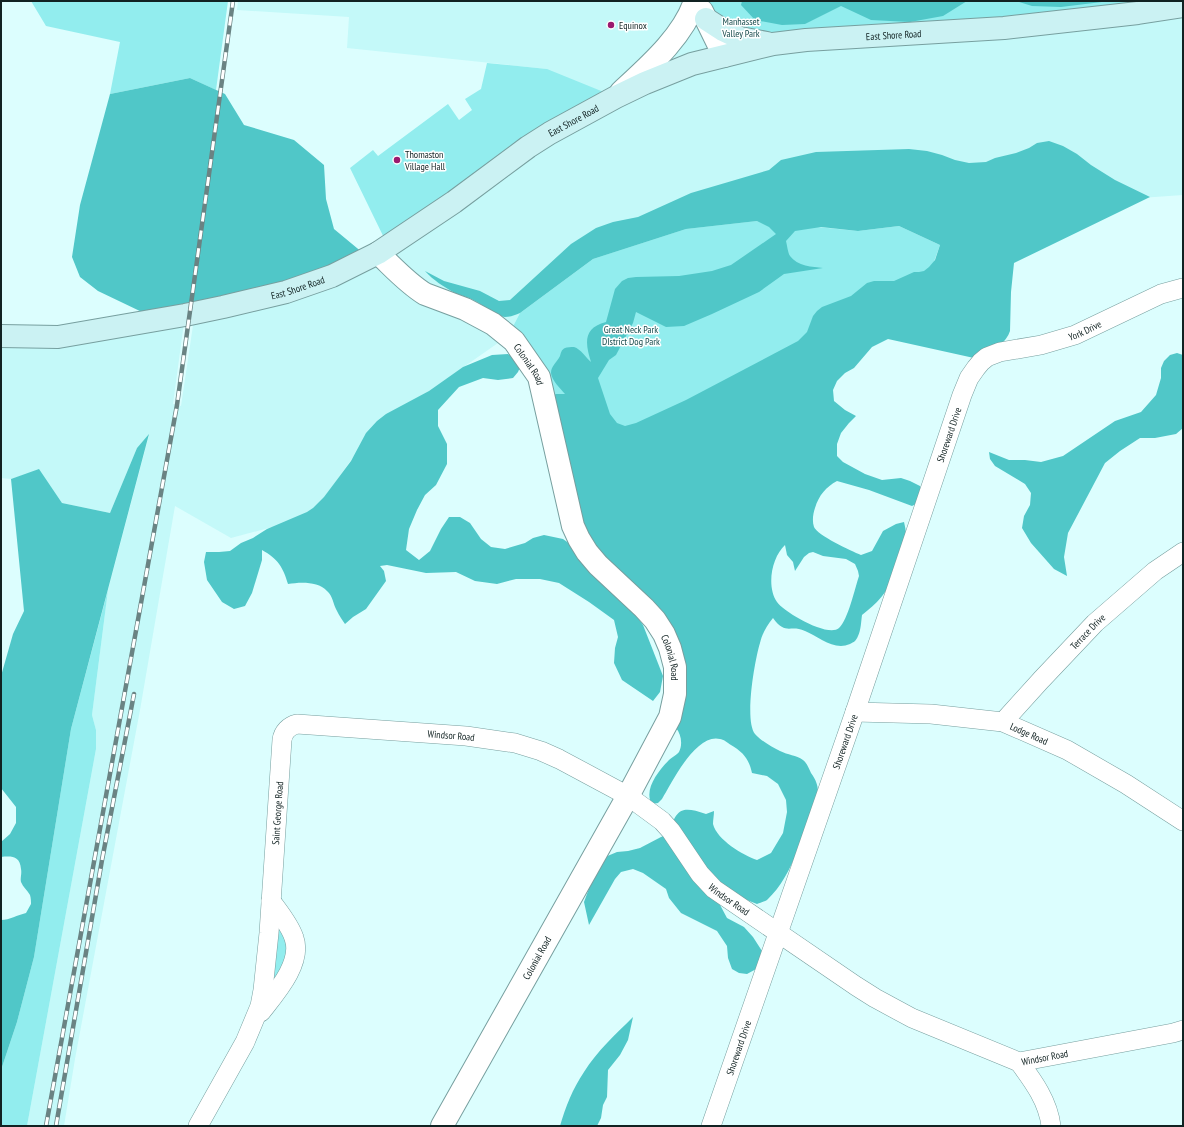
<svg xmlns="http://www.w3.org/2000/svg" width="1184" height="1127" font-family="'PT Sans Narrow',sans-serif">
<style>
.built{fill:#c4f9f9}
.green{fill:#92edee}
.forest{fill:#50c7c8;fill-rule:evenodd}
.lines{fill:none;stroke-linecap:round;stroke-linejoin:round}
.minor-casing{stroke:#779f9f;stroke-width:20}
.tertiary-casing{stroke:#779f9f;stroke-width:24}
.secondary-casing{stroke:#779f9f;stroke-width:24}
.minor{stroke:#fff;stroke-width:19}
.tertiary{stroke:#fff;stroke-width:22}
.secondary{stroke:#cbf2f3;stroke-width:22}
.rail-casing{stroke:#6a8383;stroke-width:4.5}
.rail{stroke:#fff;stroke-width:3;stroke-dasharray:9;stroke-linecap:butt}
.poi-dot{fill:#9b1a6f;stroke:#fff;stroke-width:1.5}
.labels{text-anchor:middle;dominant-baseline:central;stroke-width:3;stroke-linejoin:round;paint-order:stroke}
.park-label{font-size:10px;fill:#174b4c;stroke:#fff}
.poi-label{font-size:10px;fill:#122;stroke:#fff;text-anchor:start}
.street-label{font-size:10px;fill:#122;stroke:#fff}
</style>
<rect width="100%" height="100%" fill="#dcfefe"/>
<path class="built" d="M 238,1 L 697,1 L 1183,6 L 1183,195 L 968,210 L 858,231 L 757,221 L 593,259 L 520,313 L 508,336 L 372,431 L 310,517 L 231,538 L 175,506 L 140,710 L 75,1059 L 64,1126 L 27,1126 L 96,749 L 96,730 L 92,715 L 108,590 L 149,435 L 137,448 L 110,513 L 62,503 L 39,470 L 11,479 L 1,478 L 1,336 L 185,315 L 173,404 L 181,406 L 195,312 L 369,258 L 547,69 L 347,48 L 349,17 L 237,10 Z"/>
<path class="green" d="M 31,1 L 228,1 L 216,90 L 190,78 L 110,94 L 120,42 L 46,26 Z
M 697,1 L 1183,1 L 724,56 Z
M 487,63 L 547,69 L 616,97 L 388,246 L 350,168 L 373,150 L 378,156 L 448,104 L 459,120 L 472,110 L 465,99 L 481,89 Z
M 757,221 L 858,231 L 899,226 L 940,245 L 927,281 L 559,468 L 539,377 L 508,336 L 520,313 L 593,259 L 686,229 Z
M 108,590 L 92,715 L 96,730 L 96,749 L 27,1126 L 1,1126 L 1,1070 L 17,1022 L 34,957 L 71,729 Z
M 278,915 L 291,961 L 266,989 Z"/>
<path class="forest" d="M 742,1 L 967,1 L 943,16 L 910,22 L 871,20 L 841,6 L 805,24 L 782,25 L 755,20 L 741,5 Z
M 1016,1 L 1110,1 L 1061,7 L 1032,6 Z
M 190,78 L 225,94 L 244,125 L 294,140 L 324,165 L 326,199 L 334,229 L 369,258 L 332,276 L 144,313 L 98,291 L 80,277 L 72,257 L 80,205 L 110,94 Z
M 1049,141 L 1063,146 L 1077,154 L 1091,165 L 1115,180 L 1150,197 L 1014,263 L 1011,292 L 1010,331 C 1007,342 992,352 983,360 L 888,339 L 872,347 L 854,368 L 845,373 L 837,381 L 833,390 L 834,401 L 845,410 L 856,416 L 849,423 L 841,433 L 837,444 L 837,456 L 843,462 L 865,474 L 882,480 L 901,478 L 910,481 L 920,486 L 923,495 L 918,503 L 912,506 L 869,490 L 837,481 C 826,487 819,495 815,508 C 813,514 812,521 814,527 C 817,535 851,551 861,555 L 872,551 L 883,531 L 896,524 L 904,522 C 909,542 903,541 897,558 C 895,563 896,568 894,573 C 889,592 876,604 862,615 C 861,622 861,630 858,636 C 856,641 854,642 850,644 C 834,651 819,637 805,631 C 790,624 786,636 773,618 C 767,625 762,634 760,643 C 755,659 744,720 755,734 C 761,741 772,747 780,751 C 788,755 796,755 803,760 C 807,763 809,769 811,773 C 816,780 818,785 818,793 C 807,825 793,876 768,899 C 765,902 761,902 757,904 L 742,898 L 719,903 L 727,918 L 744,927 L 753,937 L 762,951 L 758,968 L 747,974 L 739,973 L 732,969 L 728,958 L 727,946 L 717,931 L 681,913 L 669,898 L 666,889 L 643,873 L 633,869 L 621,872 L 615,879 L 589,925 L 584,902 L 597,867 L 605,857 L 617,852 L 628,851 L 640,848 L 661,837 L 669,834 C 676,808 682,806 706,814 L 714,811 C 714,815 713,820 713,824 C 717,840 743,855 757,860 L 771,853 L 783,833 L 787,812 L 786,800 L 778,784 L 767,776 L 752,773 C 749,759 743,752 731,745 C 728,743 723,739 720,739 C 696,733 672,782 662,799 L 658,803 L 652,804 C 643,790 659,770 669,760 C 672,757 677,755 679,752 C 683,744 681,734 676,728 L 670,648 L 587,552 L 554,395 L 556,394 L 565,394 C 560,388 552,381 551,373 C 551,366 557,362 560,356 C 561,353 561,350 565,348 C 567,347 571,347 574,347 C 581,349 586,358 591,362 C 585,343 583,328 606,322 L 615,289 L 622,281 L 628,278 L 636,277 L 679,276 L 712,271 L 731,265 L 776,234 L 769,227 L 757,221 L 686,229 L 593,259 L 520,313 C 515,315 511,317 505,317 C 494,316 485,306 475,301 C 469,297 462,296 455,293 C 444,287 433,280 425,271 L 444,281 L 480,291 L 499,301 L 510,300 L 571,244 L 596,228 L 613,222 L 638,217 L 691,193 L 769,170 L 781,160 L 816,152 L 909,149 L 927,151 L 942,155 L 955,160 L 969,163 L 986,162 L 995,158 L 1016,153 L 1029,148 L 1037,143 ZM 899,226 L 940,245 L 935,260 L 929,267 L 924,271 L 919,272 L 914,272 L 894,281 L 874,281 L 867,283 L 851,296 L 822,307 L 817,311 L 813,316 L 807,332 L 798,341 L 686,400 L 636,423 L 625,426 L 617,423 L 610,414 L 598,378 L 609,360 L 616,355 L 633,323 L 636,312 L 666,327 L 684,326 L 712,314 L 759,292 L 784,274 L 823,268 C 813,267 797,266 790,256 C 788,253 787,245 786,241 L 795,231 L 821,227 L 858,231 ZM 785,545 L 787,555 L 793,562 L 795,571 L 804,557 L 809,553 L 813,552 L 823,556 L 846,559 L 855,564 L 858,571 L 859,576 C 855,588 848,620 839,628 C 828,638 784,612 777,602 C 766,586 772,557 785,545 Z
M 1177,353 L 1183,355 L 1183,428 L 1176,434 L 1155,438 L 1140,438 L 1120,451 L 1105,463 L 1068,533 L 1064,557 L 1067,576 L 1054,569 L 1031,543 L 1022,528 L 1024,516 L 1030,505 L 1031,493 L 1025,484 L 995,466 L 990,459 L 989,452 L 1009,460 L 1025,460 L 1041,462 L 1063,456 L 1115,421 L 1141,412 L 1156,395 L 1161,378 L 1161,368 L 1164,361 L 1170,355 Z
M 508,354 L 516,359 L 521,365 L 518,372 L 513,378 L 498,380 L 483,378 L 459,387 L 438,410 L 438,426 L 447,444 L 447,464 L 436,485 L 425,495 L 417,510 L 409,529 L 406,550 L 419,560 L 430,551 L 441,529 L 449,517 L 460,517 L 470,523 L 481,539 L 491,547 L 505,549 L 525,543 L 533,538 L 544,535 L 563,539 L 577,549 L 628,604 L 643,625 L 663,676 L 660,692 L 653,701 L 622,680 L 614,663 L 615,648 L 618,637 L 614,620 L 589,602 L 559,583 L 540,579 L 516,579 L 497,584 L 475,581 L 456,572 L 426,573 L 387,565 L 380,566 L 384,571 L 386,581 L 366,609 L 353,617 L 345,624 C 342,620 339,615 337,611 C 333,604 333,596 327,591 C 318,581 300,582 288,584 C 283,567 278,559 262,550 L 262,560 L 252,593 L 245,606 L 234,609 L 222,602 L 207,580 L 204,562 L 206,552 L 219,552 L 230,551 L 241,543 L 253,538 L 267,529 L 307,512 L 313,508 L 324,497 L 351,461 L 366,433 L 377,421 L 386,414 L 429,391 L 463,367 L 492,355 Z
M 149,434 L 71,729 L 34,957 L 17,1022 L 1,1070 L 1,920 C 10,920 17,915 26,913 L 31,904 C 31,902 31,898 30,895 C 27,890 23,887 21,882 C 20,878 22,874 21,869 C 20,856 12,856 1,857 L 1,842 L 10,834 L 16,823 L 16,807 L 1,788 L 1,676 L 13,634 L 24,611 L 11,479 L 39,469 L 62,503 L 110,513 L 137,448 Z
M 633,1017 L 628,1040 L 620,1055 L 608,1070 L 607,1097 L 603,1105 L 601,1118 L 597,1126 L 560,1126 C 565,1108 573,1088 584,1072 C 597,1051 616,1034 633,1017 Z"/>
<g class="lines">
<g class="minor-casing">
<g id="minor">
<path id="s1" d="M 855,712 L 931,714 L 1003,722 L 1067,750 L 1126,784 L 1183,821"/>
<path id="s2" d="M 1003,722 L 1041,680 L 1095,623 L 1155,571 L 1183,552"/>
<path d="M 261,1012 C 275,994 303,963 294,938 C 290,925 279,912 271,901"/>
<path d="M 1019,1062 C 1033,1081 1048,1101 1051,1126"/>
<path id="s3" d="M 198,1126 L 245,1042 L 260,1006 L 263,990 L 269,933 L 282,740 C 283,732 289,726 297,724 L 466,736 L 515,743 L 541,751 L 559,759 L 628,796 L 662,821 L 671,831 L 700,874 L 714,889 L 856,986 L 875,998 L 912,1018 L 1019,1062 L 1173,1033 L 1183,1030"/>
<path id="s4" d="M 711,1126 L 855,712 L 962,395 L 969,378 L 976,368 L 981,362 L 987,357 L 1000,352 L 1041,345 L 1075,335 L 1161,294 L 1183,288"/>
</g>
</g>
<g class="tertiary-casing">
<g id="tertiary">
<path d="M 702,11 L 724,56"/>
<path d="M 621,92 C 648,67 683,37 695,1"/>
<path id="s5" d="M 378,253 C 393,267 407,283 425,294 L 465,309 L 493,324 L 514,341 L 539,377 L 573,526 L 579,539 L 587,552 L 598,565 L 644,608 L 655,620 L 664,634 L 670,648 L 675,667 L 675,694 L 670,717 L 628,796 L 442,1126"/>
</g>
</g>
<g class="secondary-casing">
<g id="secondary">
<path d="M 706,19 L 723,30 L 740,38 L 767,43"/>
<path id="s6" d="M 1,336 L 58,337 L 185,315 L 223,307 L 286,292 L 332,276 L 378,253 L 454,202 L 528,147 L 550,133 L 616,97 L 645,83 L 692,64 L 773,44 L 806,40 L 1004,28 L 1138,13 L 1183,6"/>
</g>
</g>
<use href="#minor" class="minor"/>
<use href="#tertiary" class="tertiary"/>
<use href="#secondary" class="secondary"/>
<g class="rail-casing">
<path id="rail" d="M 46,1126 L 177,405 L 233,1
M 56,1126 L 102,860 L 134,694"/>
</g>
<use href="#rail" class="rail"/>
</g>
<g class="poi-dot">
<circle cx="611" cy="25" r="4"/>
<circle cx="397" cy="160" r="4"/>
</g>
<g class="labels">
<g class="park-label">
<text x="741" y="21">Manhasset<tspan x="741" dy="12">Valley Park</tspan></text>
<text x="631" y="329">Great Neck Park<tspan x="631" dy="12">DIstrict Dog Park</tspan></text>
</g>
<g class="poi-label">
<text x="619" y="25">Equinox</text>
<text x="405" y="154">Thomaston<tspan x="405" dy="12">Village Hall</tspan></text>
</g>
<g class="street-label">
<text stroke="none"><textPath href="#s6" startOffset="962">East Shore Road</textPath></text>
<text stroke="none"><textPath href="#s6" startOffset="626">East Shore Road</textPath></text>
<text stroke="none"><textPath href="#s6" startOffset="302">East Shore Road</textPath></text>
<text stroke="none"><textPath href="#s4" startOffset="921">York Drive</textPath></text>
<text stroke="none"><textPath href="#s5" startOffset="192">Colonial Road</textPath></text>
<text stroke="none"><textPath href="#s4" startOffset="731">Shoreward Drive</textPath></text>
<text stroke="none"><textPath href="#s2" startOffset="124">Terrace Drive</textPath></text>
<text stroke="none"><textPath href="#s5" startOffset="528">Colonial Road</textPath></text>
<text stroke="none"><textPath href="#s1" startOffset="177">Lodge Road</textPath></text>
<text stroke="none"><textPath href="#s3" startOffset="580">Windsor Road</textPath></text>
<text stroke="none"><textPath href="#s4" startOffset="407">Shoreward Drive</textPath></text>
<text stroke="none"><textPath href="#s3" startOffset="329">Saint George Road</textPath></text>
<text stroke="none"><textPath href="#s3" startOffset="916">Windsor Road</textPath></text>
<text transform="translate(537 958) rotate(-61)">Colonial Road</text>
<text stroke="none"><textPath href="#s4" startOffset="83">Shoreward Drive</textPath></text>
<text stroke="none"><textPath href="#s3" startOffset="1276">Windsor Road</textPath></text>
</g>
</g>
<rect width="1184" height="1127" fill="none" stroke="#112222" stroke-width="4"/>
</svg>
